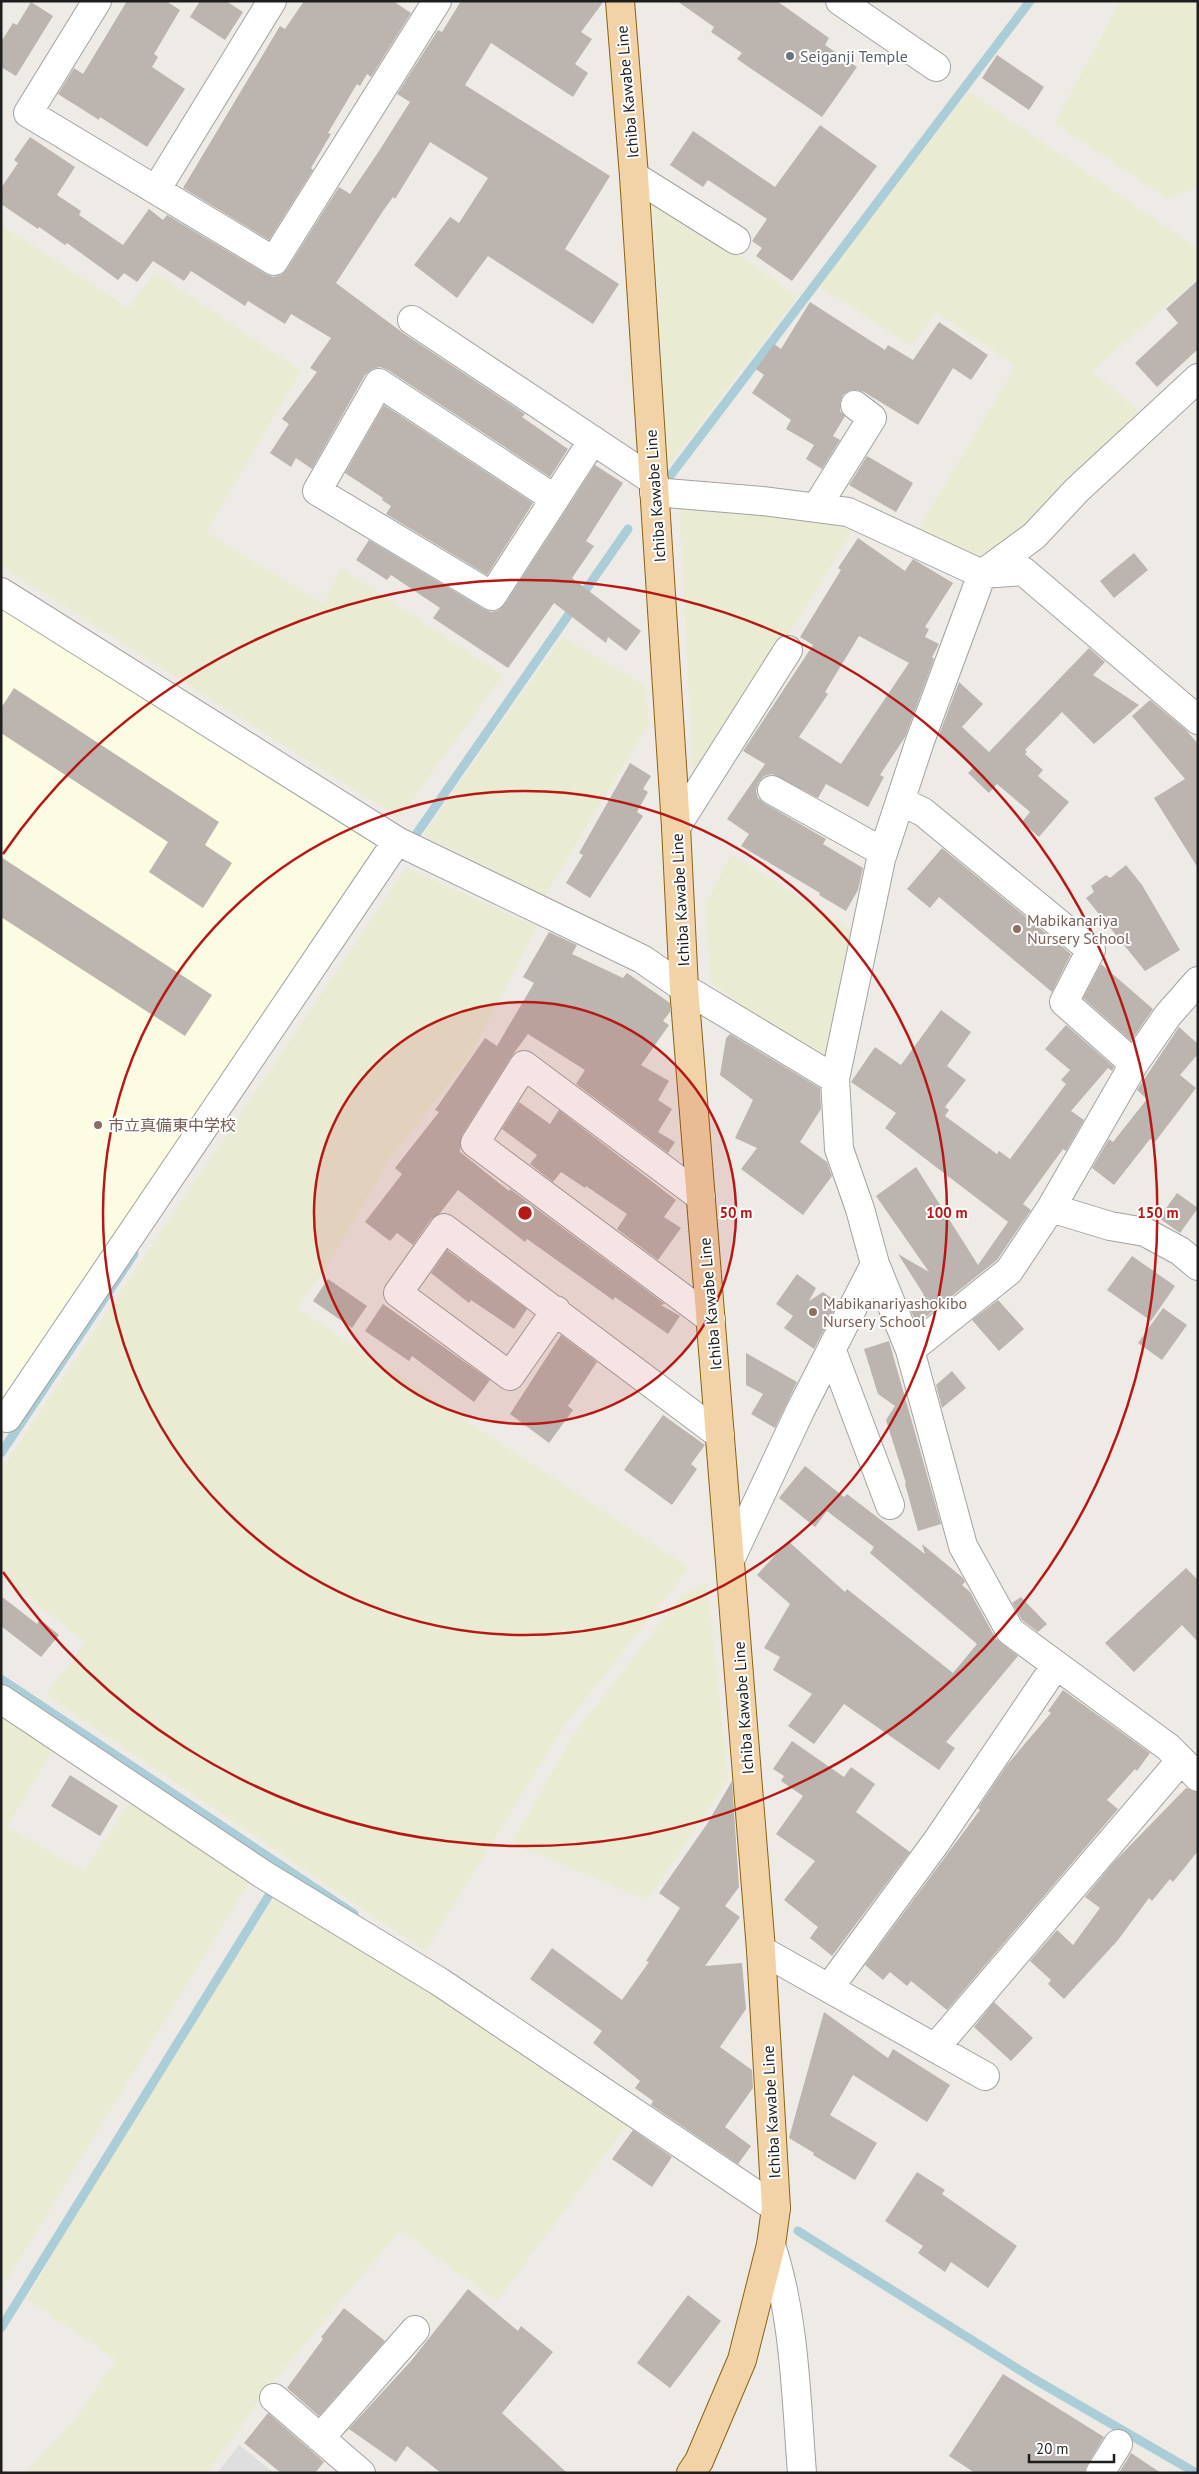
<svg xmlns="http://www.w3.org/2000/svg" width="1199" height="2474" font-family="'PT Sans','Noto Sans JP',sans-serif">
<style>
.education{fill:#fbfce1}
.farmland{fill:#e9ebd3}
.parking{fill:#dedede}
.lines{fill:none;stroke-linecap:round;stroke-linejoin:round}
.stream{stroke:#abcdd7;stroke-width:9}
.building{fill:#bbb4af;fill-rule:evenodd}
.minor-casing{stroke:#a2a2a2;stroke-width:30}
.major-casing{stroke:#896210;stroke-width:30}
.minor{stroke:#fff;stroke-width:28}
.major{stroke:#f2d3a7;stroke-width:28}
.ring{fill:none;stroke:#b71816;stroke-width:2.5}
.worship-dot{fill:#6b7280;stroke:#fff;stroke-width:2}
.education-dot{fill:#8d6e63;stroke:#fff;stroke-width:2}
.labels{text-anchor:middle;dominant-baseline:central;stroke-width:4;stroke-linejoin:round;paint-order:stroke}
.worship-label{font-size:16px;fill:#5b616d;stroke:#fff;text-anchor:start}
.street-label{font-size:16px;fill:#1e1e1e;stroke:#fff}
.education-label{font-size:16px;fill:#785e54;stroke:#fff;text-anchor:start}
.centre{fill:#b71816;stroke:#fff;stroke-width:2.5}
.ring-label{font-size:15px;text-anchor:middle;font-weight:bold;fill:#b71816;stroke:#fff;stroke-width:4;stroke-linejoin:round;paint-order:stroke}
</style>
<rect width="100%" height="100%" fill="#eeebe6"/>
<path class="education" d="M 1,599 L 384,844 L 1,1405 Z"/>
<path class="farmland" d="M 1120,1 L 1198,1 L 1198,187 L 1168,199 L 1055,123 Z
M 969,92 L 1198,249 L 1198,278 L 1092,371 L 1145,417 L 1026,530 L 983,561 L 916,533 L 1016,366 L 936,312 L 911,346 L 818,285 Z
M 653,195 L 798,296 L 667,468 Z
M 1,225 L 128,308 L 155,273 L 301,371 L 206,532 L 323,604 L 341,568 L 503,675 L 399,818 L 1,566 Z
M 679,506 L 821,516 L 853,530 L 706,768 L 693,771 Z
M 562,637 L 645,686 L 649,723 L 545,896 L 423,835 Z
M 731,854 L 856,933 L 832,1060 L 813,1057 L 711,983 L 705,906 Z
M 406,868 L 537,927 L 468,1059 L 390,1159 L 324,1271 L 297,1308 L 689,1568 L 564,1726 L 425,1951 L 46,1695 L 86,1642 L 1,1577 L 1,1470 Z
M 707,1582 L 728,1780 L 647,1900 L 512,1843 L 572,1737 L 681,1596 Z
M 1,1709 L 54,1747 L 7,1827 L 84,1872 L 131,1800 L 252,1877 L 1,2290 Z
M 275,1897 L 381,1959 L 629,2123 L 497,2301 L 400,2230 L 268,2388 L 207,2473 L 25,2473 L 80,2413 L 116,2360 L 27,2299 L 114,2148 Z"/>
<path class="parking" d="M 239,2445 L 274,2473 L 217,2473 Z"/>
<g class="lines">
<path class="stream" d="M 670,476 L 1030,1
M 417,833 L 628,529
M 1,1453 L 134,1254
M 1,1679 L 354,1914
M 798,2231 L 1034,2379 L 1196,2473
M 1,2328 L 271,1892"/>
</g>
<path class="building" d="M 127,1 L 166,1 L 180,10 L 154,54 L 158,57 L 152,67 L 185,89 L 147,147 L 100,117 L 99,120 L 58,94 L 74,68 L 83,74 Z
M 200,1 L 226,1 L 243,12 L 225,40 L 190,17 Z
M 304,1 L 393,1 L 411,13 L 371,77 L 367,74 L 360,86 L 357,84 L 328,133 L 331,134 L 311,168 L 313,170 L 269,240 L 183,188 L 280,26 L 285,29 Z
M 461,1 L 604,1 L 581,32 L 592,39 L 575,64 L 588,73 L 573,97 L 491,43 L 465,85 L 610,176 L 565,249 L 619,284 L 593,324 L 488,256 L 457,298 L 414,265 L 450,217 L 459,223 L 488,178 L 430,142 L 395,199 L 393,197 L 383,211 L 336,283 L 403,333 L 525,414 L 522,417 L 568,449 L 550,477 L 388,370 L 380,367 L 372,369 L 365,375 L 312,469 L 296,458 L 291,467 L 270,453 L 289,424 L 282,419 L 317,372 L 310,368 L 331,338 L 291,314 L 285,324 L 248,301 L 245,306 L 191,271 L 184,281 L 153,261 L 137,282 L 124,273 L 118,280 L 67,243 L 65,245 L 39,227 L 38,229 L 1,204 L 1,188 L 18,163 L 14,160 L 30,137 L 75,167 L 57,195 L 81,211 L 79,215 L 123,245 L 149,209 L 163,220 L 167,215 L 266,274 L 273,277 L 281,275 L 287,269 L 339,187 L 350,194 L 379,151 L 410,102 L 397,94 L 438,30 L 442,32 Z
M 677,1 L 777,1 L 829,38 L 825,45 L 857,67 L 822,117 L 737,59 L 742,53 L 711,32 L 714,27 Z
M 31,2 L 53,16 L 16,76 L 1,67 L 1,42 L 13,23 L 17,25 Z
M 997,55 L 1044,87 L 1029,110 L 982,78 Z
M 820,125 L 877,166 L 792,281 L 756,256 L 762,248 L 752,241 L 767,219 L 708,180 L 703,187 L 670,165 L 693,131 L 775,187 Z
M 1198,280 L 1198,349 L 1157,387 L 1135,363 L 1178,323 L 1166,309 Z
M 810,302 L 885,350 L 888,345 L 913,360 L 939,322 L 988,355 L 971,380 L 953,368 L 918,425 L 864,392 L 857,390 L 849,391 L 843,395 L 840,403 L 840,411 L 845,416 L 833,436 L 840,440 L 822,469 L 806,459 L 814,445 L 786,429 L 791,420 L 752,393 L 764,375 L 756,369 L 774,344 L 781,349 Z
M 384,405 L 533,503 L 487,575 L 386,514 L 391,506 L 382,500 L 383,498 L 345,473 Z
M 867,456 L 913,483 L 896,512 L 849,485 Z
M 595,465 L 623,483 L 586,541 L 594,546 L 572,578 L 641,631 L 626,651 L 608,637 L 606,643 L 554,603 L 508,668 L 433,618 L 440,608 L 391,575 L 387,580 L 356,560 L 369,540 L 484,609 L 491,612 L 499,610 L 505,604 Z
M 858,538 L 905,571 L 913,559 L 953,583 L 925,627 L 929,629 L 925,637 L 939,644 L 932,657 L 934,659 L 905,737 L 880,775 L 884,777 L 868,807 L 826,784 L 818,798 L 772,774 L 764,776 L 758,783 L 756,791 L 758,798 L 764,803 L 826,839 L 823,844 L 863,868 L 858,890 L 846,911 L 819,895 L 820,893 L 741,846 L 749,834 L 727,819 L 765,764 L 743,751 L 813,645 L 800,637 L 841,570 L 838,568 ZM 859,636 L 909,663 L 841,764 L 799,737 L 828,694 L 825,692 Z
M 1134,553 L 1148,570 L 1114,598 L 1100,581 Z
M 1089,648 L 1105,662 L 1093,675 L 1139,705 L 1094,744 L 1062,712 L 1025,750 L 1027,752 L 1025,754 L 1043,770 L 1038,776 L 1069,802 L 1039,837 L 1022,822 L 1030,812 L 997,784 L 989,793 L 968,773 L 973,768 L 939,735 L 959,682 L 983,704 L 962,727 L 989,752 Z
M 14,688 L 219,822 L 205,845 L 232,863 L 203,908 L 149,872 L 168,842 L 1,733 L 1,708 Z
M 1150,700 L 1186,730 L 1198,744 L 1198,868 L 1154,798 L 1185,779 L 1132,716 Z
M 630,763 L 651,776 L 643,789 L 648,792 L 637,812 L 643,816 L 590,898 L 566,883 L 583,855 L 579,853 Z
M 942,848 L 1071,954 L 1052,992 L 939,897 L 930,908 L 907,889 Z
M 1,857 L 212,995 L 185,1036 L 1,917 Z
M 1126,865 L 1142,885 L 1180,950 L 1145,971 L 1086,898 L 1094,892 L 1091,886 L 1106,875 L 1110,878 Z
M 549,932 L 577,945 L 572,954 L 623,978 L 627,973 L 670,1003 L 670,1012 L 663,1021 L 669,1025 L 641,1065 L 669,1081 L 658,1100 L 672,1109 L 658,1132 L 675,1142 L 668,1153 L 576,1084 L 585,1070 L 528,1034 L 511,1057 L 462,1135 L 460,1152 L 509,1191 L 510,1189 L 665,1304 L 661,1305 L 680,1316 L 668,1334 L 615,1297 L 613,1300 L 527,1239 L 525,1242 L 458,1190 L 440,1213 L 431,1219 L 413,1245 L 397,1233 L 390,1241 L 365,1222 L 402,1174 L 395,1168 L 439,1112 L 435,1110 L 485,1038 L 497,1046 L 534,983 L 523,977 Z
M 1101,964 L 1153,1009 L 1131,1041 L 1083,998 Z
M 941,1010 L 971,1032 L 947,1066 L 966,1080 L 945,1107 L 949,1110 L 945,1116 L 997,1154 L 999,1151 L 1010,1159 L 1066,1084 L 1061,1080 L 1070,1070 L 1045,1049 L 1066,1025 L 1114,1067 L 1112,1071 L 1108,1068 L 1071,1111 L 1084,1120 L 1066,1151 L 1063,1149 L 1023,1204 L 1031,1210 L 997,1260 L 917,1324 L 909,1307 L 924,1295 L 898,1254 L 929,1272 L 876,1196 L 916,1167 L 978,1265 L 1008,1222 L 885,1128 L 896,1113 L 851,1082 L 875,1047 L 901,1065 Z
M 1179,1027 L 1198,1044 L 1198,1054 L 1180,1075 L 1196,1088 L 1155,1142 L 1150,1139 L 1114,1185 L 1092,1168 L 1109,1139 L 1113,1142 L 1147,1099 L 1137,1090 Z
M 730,1034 L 820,1088 L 821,1109 L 800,1142 L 827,1162 L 832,1176 L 803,1215 L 741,1169 L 757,1148 L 735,1138 L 753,1100 L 720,1075 L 726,1038 Z
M 519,1102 L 550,1124 L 559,1110 L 676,1200 L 664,1217 L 681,1228 L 658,1260 L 617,1229 L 627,1214 L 586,1186 L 585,1188 L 561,1172 L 553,1182 L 530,1164 L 537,1155 L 502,1129 Z
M 1177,1193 L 1198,1208 L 1180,1233 L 1159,1218 Z
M 447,1250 L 527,1309 L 514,1329 L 471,1300 L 469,1303 L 431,1273 Z
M 1132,1256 L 1175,1286 L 1151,1321 L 1107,1290 Z
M 797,1274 L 816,1288 L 809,1301 L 823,1292 L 838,1303 L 814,1349 L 784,1328 L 793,1316 L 776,1304 Z
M 328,1279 L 367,1306 L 352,1328 L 313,1301 Z
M 998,1300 L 1024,1329 L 999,1351 L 972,1320 Z
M 383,1304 L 490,1380 L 474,1402 L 412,1356 L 409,1361 L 365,1331 Z
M 1163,1308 L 1187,1325 L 1162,1360 L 1138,1343 Z
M 561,1335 L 597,1362 L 568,1406 L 573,1410 L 549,1443 L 510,1414 Z
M 889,1341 L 941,1524 L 918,1531 L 905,1484 L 906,1483 L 886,1420 L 895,1406 L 878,1394 L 864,1349 Z
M 746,1353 L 797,1382 L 775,1428 L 751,1414 L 763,1394 L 746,1385 Z
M 952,1371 L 966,1388 L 942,1408 L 936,1385 Z
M 663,1415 L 705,1445 L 691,1464 L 697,1469 L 672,1505 L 624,1470 Z
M 805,1466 L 844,1497 L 847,1494 L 925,1554 L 922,1544 L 963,1578 L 965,1582 L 962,1585 L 970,1592 L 996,1639 L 1018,1656 L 946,1742 L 955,1748 L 939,1770 L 844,1704 L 814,1744 L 788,1726 L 812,1694 L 773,1670 L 780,1657 L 764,1648 L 790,1604 L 757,1575 L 788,1541 L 845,1592 L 847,1589 L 953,1673 L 977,1644 L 870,1553 L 874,1547 L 827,1511 L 815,1527 L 779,1498 Z
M 1186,1568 L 1198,1580 L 1198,1642 L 1182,1625 L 1134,1672 L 1105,1643 Z
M 1,1596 L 37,1624 L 40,1619 L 59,1635 L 41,1657 L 1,1626 Z
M 1021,1597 L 1047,1624 L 1038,1632 L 1022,1620 L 1012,1603 Z
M 1063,1690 L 1150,1753 L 1137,1771 L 1135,1769 L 1107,1800 L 1118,1809 L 947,2010 L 911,1981 L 907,1986 L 890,1972 L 883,1980 L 865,1965 L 980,1810 L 978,1808 L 1007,1765 L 1051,1713 L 1048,1711 Z
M 792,1741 L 844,1777 L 851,1767 L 875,1784 L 856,1812 L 910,1852 L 832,1956 L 810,1938 L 818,1927 L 784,1900 L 815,1861 L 776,1834 L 803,1796 L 781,1781 L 784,1776 L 773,1769 Z
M 70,1775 L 118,1806 L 100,1836 L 51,1806 Z
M 732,1781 L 739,1887 L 725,1906 L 740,1917 L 705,1966 L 742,1963 L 746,2009 L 720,2047 L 752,2070 L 753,2088 L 725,2127 L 751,2146 L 738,2164 L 651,2105 L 653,2101 L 635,2088 L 640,2081 L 593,2043 L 602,2031 L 530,1979 L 552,1948 L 622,2000 L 649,1962 L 646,1961 L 680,1908 L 659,1893 L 707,1824 Z
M 1186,1788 L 1198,1792 L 1198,1851 L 1173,1882 L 1170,1879 L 1152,1901 L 1149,1898 L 1118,1940 L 1064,1999 L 1048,1984 L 1051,1980 L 1030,1961 L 1057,1930 L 1073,1945 L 1100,1908 L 1085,1897 L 1113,1863 Z
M 994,2002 L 1033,2038 L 1011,2061 L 974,2027 Z
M 824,2012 L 888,2058 L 893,2049 L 950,2085 L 927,2122 L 853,2075 L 830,2115 L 877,2143 L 855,2180 L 813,2155 L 814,2153 L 789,2138 Z
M 633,2130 L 672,2157 L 652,2187 L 612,2159 Z
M 917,2172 L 945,2190 L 942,2194 L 1017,2246 L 988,2288 L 951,2262 L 945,2272 L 918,2253 L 923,2246 L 885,2221 Z
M 468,2289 L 518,2331 L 521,2326 L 553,2352 L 502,2413 L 567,2473 L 441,2473 L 407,2446 L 396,2462 L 349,2429 L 342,2436 L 411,2361 Z
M 688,2295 L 721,2321 L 670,2388 L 637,2363 Z
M 344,2308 L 385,2341 L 319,2416 L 287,2388 L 323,2339 L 321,2337 Z
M 1003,2374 L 1104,2437 L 1087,2465 L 1084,2473 L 975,2473 L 949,2456 Z
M 268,2413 L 324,2462 L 315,2473 L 281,2473 L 244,2443 Z
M 1131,2453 L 1161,2473 L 1119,2473 Z"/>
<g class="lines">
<g class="minor-casing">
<path id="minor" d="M 97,1 L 28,113 L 274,261 L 437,1
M 840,1 L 936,67
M 634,176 L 736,240
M 156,190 L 272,1
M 412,320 L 654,481
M 1198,378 L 1077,490 L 1034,536 L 982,574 L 920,741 L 881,859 L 835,1079 L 839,1149 L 860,1209 L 875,1264 L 910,1350 L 963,1546 L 1010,1631 L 1168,1747 L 1198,1777
M 654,492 L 762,501 L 848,512 L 982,574 L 1023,571 L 1198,720
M 555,499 L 379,383 L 317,491 L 492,596 L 593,440
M 816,508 L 872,418 L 855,405
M 1,592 L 397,841 L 642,959 L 684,988 L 835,1079
M 772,790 L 883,852
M 900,801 L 923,812 L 1091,950 L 1064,1002 L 1134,1064 L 1168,1015 L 1198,981
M 676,827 L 788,650
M 701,1197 L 524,1065 L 475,1143 L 711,1319
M 1051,1208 L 1110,1226 L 1145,1232 L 1180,1251 L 1198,1266
M 556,1310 L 510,1376 L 398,1293 L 444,1228 L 720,1435
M 910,1350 L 1009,1271 L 1051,1208 L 1134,1064
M 832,1351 L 890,1505
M 1,1415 L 7,1418 L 397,841
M 731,1558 L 800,1411 L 875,1264
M 1,1699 L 264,1875 L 440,1982 L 776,2208
M 761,1950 L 985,2076
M 829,1988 L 937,1841 L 1056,1665
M 935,2048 L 1181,1760
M 771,2245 C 795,2318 796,2397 802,2473
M 274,2398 L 361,2473
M 320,2438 L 415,2330
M 1100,2473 L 1118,2444"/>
</g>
<g class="major-casing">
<path id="major" d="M 620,1 L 634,176 L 676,827 L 684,988 L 761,1950 L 776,2208 L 771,2245 L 742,2360 L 699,2461 L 691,2473"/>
</g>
<use href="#minor" class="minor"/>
<use href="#major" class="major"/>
</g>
<circle cx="525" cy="1213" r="211" fill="#b71816" fill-opacity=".12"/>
<g class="ring">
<circle cx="525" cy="1213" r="211"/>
<circle cx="525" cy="1213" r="422"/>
<path d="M3 854A633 633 0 1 1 3 1572"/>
</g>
<circle class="worship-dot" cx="790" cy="56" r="5"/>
<g class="education-dot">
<circle cx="1017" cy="929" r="5"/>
<circle cx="98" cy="1125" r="5"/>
<circle cx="813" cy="1312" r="5"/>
</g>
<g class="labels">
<g class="worship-label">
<text x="800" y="56">Seiganji Temple</text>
</g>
<g class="street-label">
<text transform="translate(627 92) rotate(-95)">Ichiba Kawabe Line</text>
<text transform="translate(655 496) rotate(-94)">Ichiba Kawabe Line</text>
<text transform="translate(680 900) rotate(-93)">Ichiba Kawabe Line</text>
<text transform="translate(710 1304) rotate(-95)">Ichiba Kawabe Line</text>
<text transform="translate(743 1708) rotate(-94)">Ichiba Kawabe Line</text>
<text transform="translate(771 2112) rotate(-93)">Ichiba Kawabe Line</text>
</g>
<g class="education-label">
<text x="1027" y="920">Mabikanariya<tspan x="1027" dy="18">Nursery School</tspan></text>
<text x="108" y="1125">市立真備東中学校</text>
<text x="823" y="1303">Mabikanariyashokibo<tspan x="823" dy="18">Nursery School</tspan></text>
</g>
</g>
<circle cx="525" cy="1213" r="8" class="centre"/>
<g class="ring-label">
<text x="736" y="1218">50 m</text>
<text x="947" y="1218">100 m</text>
<text x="1158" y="1218">150 m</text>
</g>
<rect width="1199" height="2474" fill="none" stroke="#1e1e1e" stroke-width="5"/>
<path d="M1029 2454v8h85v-8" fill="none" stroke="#1e1e1e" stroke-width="2.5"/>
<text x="1036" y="2454" font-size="15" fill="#1e1e1e" stroke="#ffffff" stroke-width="4" paint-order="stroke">20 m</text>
</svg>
